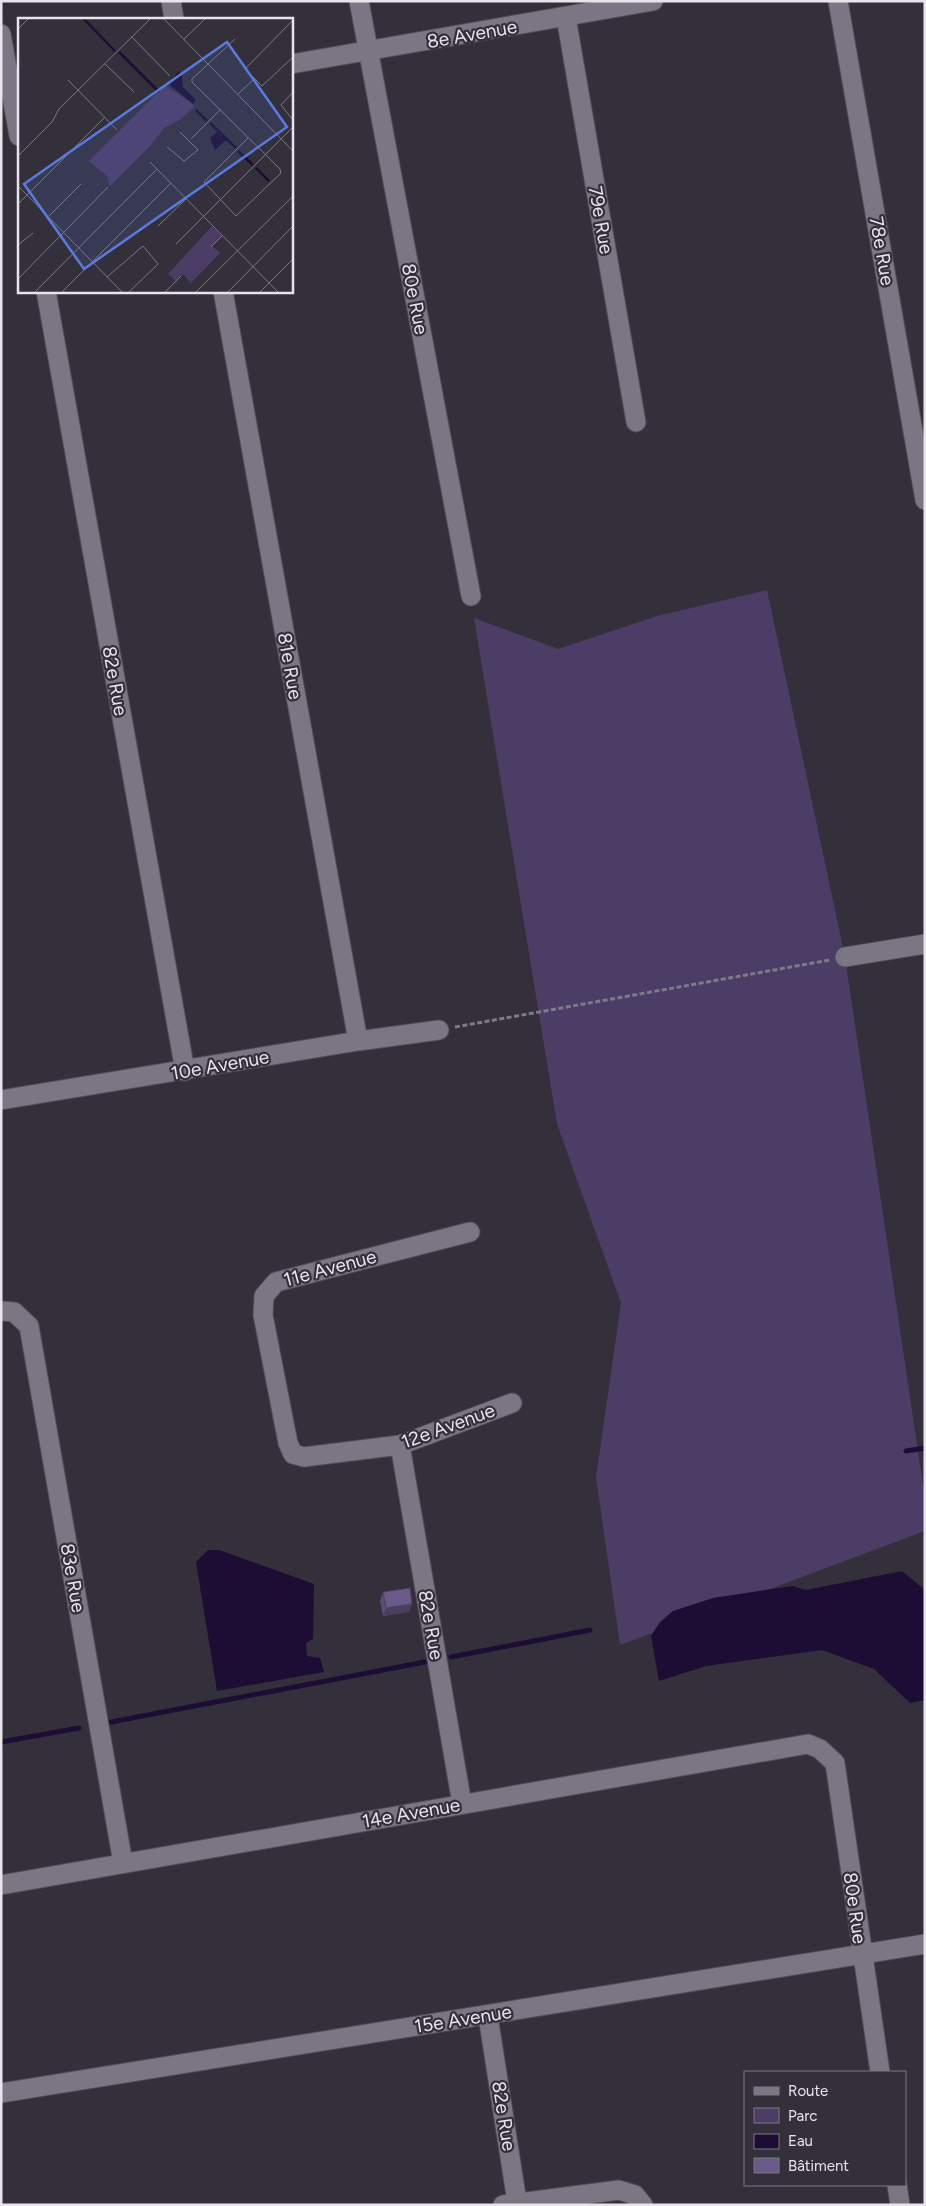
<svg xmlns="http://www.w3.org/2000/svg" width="926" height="2206" font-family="Figtree,sans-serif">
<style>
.green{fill:#4c3d67}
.water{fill:#1d0c33}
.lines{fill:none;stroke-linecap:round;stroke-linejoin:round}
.stream{stroke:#1d0c33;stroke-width:5}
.street-casing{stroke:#504d57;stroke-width:21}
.path{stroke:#7e7b85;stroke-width:3;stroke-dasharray:5 2.5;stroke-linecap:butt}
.street{stroke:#7a7683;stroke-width:19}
.wall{fill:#5b4d76}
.shaded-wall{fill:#4a3f60}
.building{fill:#6a5a89;stroke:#4a3f60}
.labels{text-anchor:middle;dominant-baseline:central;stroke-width:4.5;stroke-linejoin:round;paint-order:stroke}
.street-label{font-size:19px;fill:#e7e4ec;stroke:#33303c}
.inset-river{fill:none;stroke:#1d0c33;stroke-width:2.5}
.inset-road{fill:none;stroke:#7b7882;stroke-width:1}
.view{fill:#5a7bde;fill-opacity:0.15;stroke:#5a7bde;stroke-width:2.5}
.inset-edge{fill:none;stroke:#e7e4ec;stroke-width:2.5}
</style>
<rect width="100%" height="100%" fill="#33303c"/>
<path class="green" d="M 767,590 L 845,957 L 925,1499 L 925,1531 L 620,1645 L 596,1477 L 621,1303 L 557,1124 L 474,618 L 558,649 L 657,616 Z"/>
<path class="water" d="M 208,1550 L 219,1550 L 314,1584 L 313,1639 L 306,1643 L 307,1656 L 320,1658 L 324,1672 L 217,1691 L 196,1562 Z
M 902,1571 L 925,1590 L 925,1700 L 910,1703 L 874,1669 L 822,1650 L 706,1666 L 659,1681 L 651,1636 L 660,1622 L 673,1611 L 713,1598 L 792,1586 L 806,1590 Z"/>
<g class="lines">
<path class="stream" d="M 906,1451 L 925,1448
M 451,1657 L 590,1630
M 106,1723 L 425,1662
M 1,1742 L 79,1728"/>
<g class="street-casing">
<path id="street" d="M 171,1 L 174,19
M 359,1 L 471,596
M 838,1 L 925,500
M 566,17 L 636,422
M 1,34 L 19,136
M 291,64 L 653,1
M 46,291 L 185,1071
M 223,291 L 358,1041
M 845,957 L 925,944
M 1,1100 L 358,1041 L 439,1030
M 470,1232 L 276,1282 L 264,1296 L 263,1315 L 288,1443 L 293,1454 L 304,1457 L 400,1445 L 512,1403
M 1,1311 L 14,1312 L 29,1326 L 123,1863
M 400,1445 L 462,1804
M 1,1885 L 808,1744 L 820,1749 L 835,1763 L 880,2072
M 488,2016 L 517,2202
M 1,2093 L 925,1944
M 897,2185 L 900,2205
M 503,2205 L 619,2190 L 635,2195 L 643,2205"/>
</g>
<path class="path" d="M 455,1027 L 830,960"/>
<use href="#street" class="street"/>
</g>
<path class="wall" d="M 383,1592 L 412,1604 L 409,1612 L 383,1616 L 380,1601 Z"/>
<path class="shaded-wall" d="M 412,1604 L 409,1612 L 383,1616 L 386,1608 Z"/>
<path class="building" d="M 410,1588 L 412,1604 L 386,1608 L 383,1592 Z"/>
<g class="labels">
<g class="street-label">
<text transform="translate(472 34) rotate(-10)">8e Avenue</text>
<text transform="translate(601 220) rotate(80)">79e Rue</text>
<text transform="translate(882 251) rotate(80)">78e Rue</text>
<text transform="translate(415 299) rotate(79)">80e Rue</text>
<text transform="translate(290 666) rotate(80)">81e Rue</text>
<text transform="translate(115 681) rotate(80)">82e Rue</text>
<text transform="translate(220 1065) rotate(-10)">10e Avenue</text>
<text transform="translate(330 1268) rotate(-15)">11e Avenue</text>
<text transform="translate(448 1426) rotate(-20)">12e Avenue</text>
<text transform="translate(73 1578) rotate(80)">83e Rue</text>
<text transform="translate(431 1625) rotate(80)">82e Rue</text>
<text transform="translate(411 1813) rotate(-10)">14e Avenue</text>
<text transform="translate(855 1908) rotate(82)">80e Rue</text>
<text transform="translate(463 2019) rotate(-9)">15e Avenue</text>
<text transform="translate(504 2116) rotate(81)">82e Rue</text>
</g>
</g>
<g transform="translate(18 18)">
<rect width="275" height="275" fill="#33303c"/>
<path d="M 147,67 L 177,88 L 163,101 L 146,110 L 133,127 L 92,168 L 89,158 L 71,143 ZM 194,208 L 204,218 L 194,228 L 202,235 L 173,265 L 165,256 L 158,263 L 150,256 Z" fill="#4c3d67"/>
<path d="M 160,54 L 164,57 L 165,69 L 178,82 L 175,86 L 152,67 ZM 199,114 L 208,122 L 197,132 L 192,120 Z" fill="#1d0c33"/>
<path class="inset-river" d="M 65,0 L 97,33M 101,34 L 141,74M 178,92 L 189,103M 192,105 L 218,130M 220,133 L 235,147M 238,150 L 251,163"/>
<path class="inset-road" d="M 145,0 L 275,133M 275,2 L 227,51 L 244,68 L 275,39M 0,11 L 11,0M 114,19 L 152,58M 166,21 L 188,0M 217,21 L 174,61 L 174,64 L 262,151 L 263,155 L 218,198 L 186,164 L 230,120M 87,46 L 116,74M 50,62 L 99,112M 275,74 L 263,87 L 275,102M 220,76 L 235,62M 173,121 L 202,92M 149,129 L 166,143 L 180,132 L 162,114M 0,138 L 34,104 L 41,91 L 133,0M 132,144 L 261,275M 0,168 L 105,275M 0,186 L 87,99M 31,198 L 63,166M 140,208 L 168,181M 158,226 L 275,109M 0,227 L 15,215M 193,229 L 204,218M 89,259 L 125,228 L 140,246 L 110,275M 0,261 L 90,169M 16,275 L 139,151M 43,275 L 153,165M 146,275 L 163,258M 177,275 L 275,178M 209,275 L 275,208M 241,275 L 275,241"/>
<path class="view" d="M 209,24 L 269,109 L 66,251 L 6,166 Z"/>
<rect width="275" height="275" class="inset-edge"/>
</g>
<rect width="926" height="2206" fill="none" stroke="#e7e4ec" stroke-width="5"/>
<rect x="744" y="2071" width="162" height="115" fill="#33303c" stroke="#7b7882"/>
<rect x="754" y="2087" width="25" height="8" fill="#7a7683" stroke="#7b7882"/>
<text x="788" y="2096" font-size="15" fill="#e7e4ec">Route</text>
<rect x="754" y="2108" width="25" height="15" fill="#4c3d67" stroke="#7b7882"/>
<text x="788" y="2121" font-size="15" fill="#e7e4ec">Parc</text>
<rect x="754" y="2134" width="25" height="15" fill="#1d0c33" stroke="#7b7882"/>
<text x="788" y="2146" font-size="15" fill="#e7e4ec">Eau</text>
<rect x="754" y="2158" width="25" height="15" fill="#6a5a89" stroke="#7b7882"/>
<text x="788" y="2171" font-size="15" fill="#e7e4ec">Bâtiment</text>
</svg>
